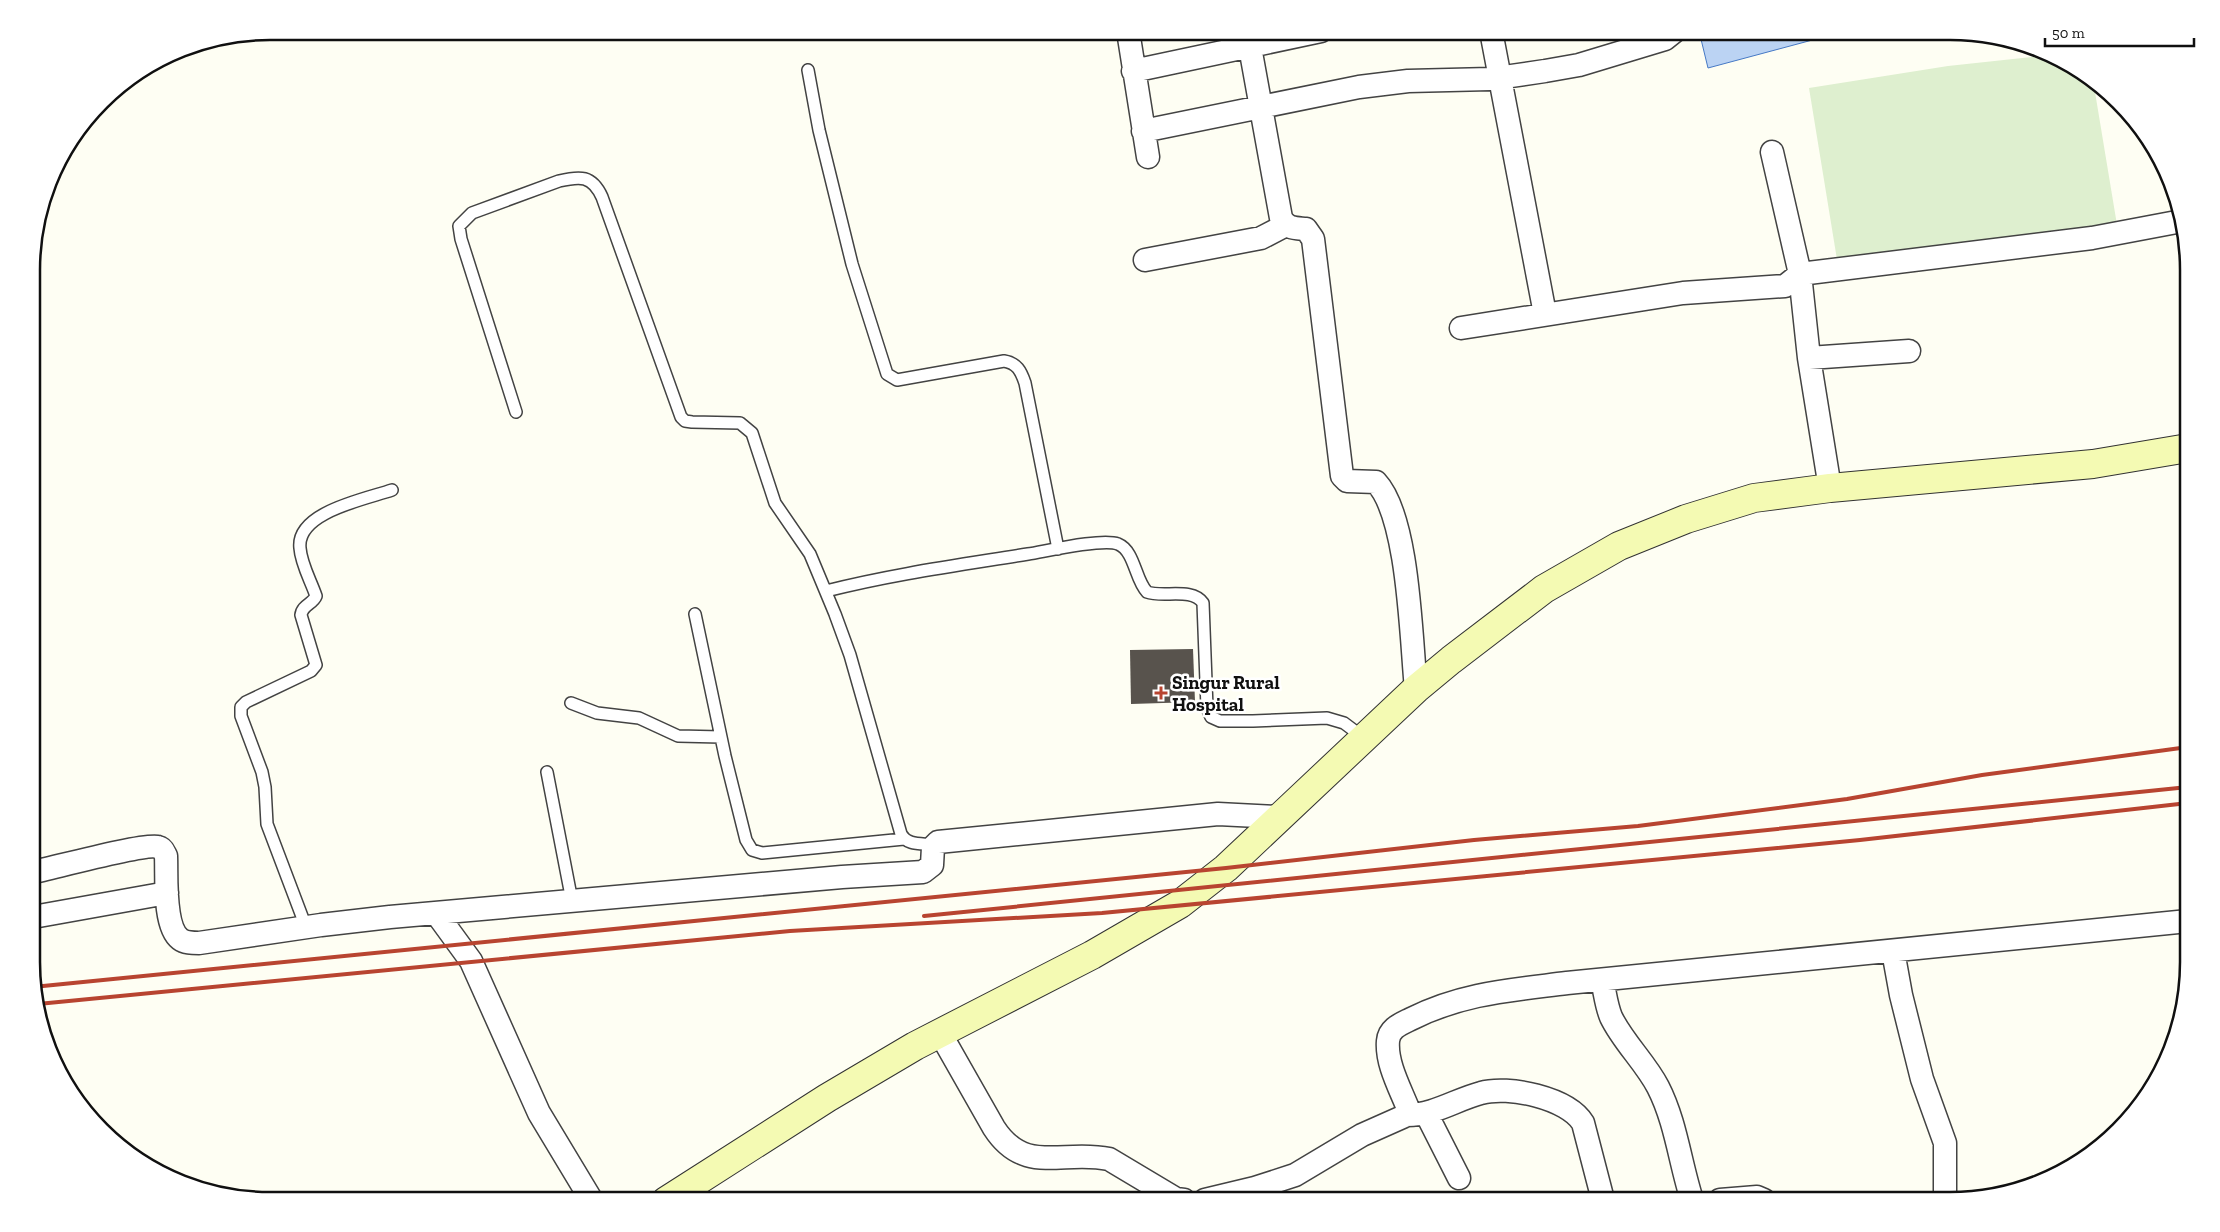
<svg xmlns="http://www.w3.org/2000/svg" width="2220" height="1232" font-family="'Zilla Slab',serif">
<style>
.pitch{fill:#deefcf}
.water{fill:#bbd3f3;stroke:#4679c5}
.building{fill:#58534d}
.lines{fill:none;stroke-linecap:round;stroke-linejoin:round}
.service-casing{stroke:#434343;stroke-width:14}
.minor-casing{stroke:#434343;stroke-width:25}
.secondary-casing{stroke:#323232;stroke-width:30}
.service{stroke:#fff;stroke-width:11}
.minor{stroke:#fff;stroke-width:22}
.secondary{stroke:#f4fab3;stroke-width:28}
.rail{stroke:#b84430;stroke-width:4}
.poi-dot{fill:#b84430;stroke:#fff;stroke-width:2}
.labels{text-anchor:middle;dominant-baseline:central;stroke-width:5;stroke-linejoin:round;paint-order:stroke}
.poi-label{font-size:19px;font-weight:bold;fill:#101010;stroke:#fff;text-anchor:start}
.rim{fill:none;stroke:#101010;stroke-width:2.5}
</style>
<rect width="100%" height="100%" fill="#fefef3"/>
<path class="pitch" d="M 2049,55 L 2069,63 L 2094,86 L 2118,231 L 1840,278 L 1809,88 L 1948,66 Z"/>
<path class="water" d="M 1699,31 L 1846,31 L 1708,68 Z"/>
<path class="building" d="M 1193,649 L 1195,702 L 1131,704 L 1130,650 Z"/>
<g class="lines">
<g class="service-casing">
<path id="service" d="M 808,70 L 819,130 L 852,264 L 887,374 L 897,380 L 1004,361 C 1017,363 1021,371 1025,383 L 1058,549
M 516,412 L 461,239 L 459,226 L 472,213 L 559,181 C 580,176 592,175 602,197 L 681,417 L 685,421 L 692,422 L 740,423 L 752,433 L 775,503 L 810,554 L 835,614 L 850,655 L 901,834 C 907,846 923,843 934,845
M 826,591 C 893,574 960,565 1028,554 C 1047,551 1102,538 1118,544 C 1135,551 1135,580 1147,592 C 1163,598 1192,587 1203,603 L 1207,708 L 1211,717 L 1220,721 L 1253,721 L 1327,718 L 1344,723 L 1364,738
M 695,614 L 725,756 L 746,840 L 752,850 L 762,853 L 904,839
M 571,703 L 597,713 L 639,718 L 678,736 L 721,737
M 547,772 L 572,901
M 306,927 L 267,824 L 265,787 L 262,772 L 241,716 L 241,707 L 246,702 L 311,671 L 316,665 L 301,615 C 302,605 313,604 316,596 C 311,581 301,564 300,548 C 296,512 366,499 392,490"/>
</g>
<g class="minor-casing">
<path id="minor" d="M 1128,31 L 1148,157
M 1491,31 L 1545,314
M 1250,47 L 1281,218 C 1287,229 1295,228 1306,229 L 1313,239 L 1342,476 L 1347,481 L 1376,482 C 1409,517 1411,640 1416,689
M 1133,71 L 1321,31
M 1143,131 L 1359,87 L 1408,81 L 1490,79 L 1545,71 L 1579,65 L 1665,39 L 1675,31
M 1772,152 L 1800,274 L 1809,358 L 1830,488
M 1145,260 L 1261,238 L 1286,225
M 1461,328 L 1683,293 L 1785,286 L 1800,274 L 2092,238 L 2182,221
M 1809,358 L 1909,351
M 33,872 C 53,868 145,843 158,847 C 163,848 164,852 166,856 C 167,875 163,926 180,939 C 185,943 192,943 199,943 L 321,925 L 390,917 L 842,877 L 923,872 L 932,865 L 933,847 L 938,842 L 1218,814 L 1278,817
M 436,913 L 471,961 L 539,1113 L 592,1201
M 33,917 L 167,893
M 1893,951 L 1901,995 L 1922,1079 L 1945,1143 L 1945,1200
M 1602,980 C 1605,992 1606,1005 1611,1017 C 1623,1042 1645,1062 1658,1087 C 1676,1122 1680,1163 1692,1200
M 940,1033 L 994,1128 C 1025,1176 1063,1149 1109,1159 L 1176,1199 L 1184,1200
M 1426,1113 L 1459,1178
M 1407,1115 C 1434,1115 1455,1100 1481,1093 C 1508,1085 1568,1098 1583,1123 L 1603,1200
M 1205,1200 L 1255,1188 L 1295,1175 L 1362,1135 L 1407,1115 L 1409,1111 C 1401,1090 1386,1064 1388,1041 C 1389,1028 1401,1024 1411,1019 C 1462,993 1512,990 1567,983 L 2188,921
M 1720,1200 L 1757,1197 L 1764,1200"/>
</g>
<g class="secondary-casing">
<path id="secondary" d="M 666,1201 L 827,1098 L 915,1046 L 1092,955 L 1180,904 L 1226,868 L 1416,689 L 1451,660 L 1544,589 L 1619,546 L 1686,519 L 1754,498 L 1830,488 L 2093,464 L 2188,448"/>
</g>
<use href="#service" class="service"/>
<use href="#minor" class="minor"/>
<use href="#secondary" class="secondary"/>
<path class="rail" d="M 924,916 L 2188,787
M 33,987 L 1226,868 L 1474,840 L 1638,826 L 1847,799 L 1982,775 L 2188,747
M 38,1004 L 790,931 L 1102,913 L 1860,840 L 2188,803"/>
</g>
<path class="poi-dot" d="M1158.5 685.5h5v5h5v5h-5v5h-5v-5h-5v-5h5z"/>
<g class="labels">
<g class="poi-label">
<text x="1172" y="682">Singur Rural<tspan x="1172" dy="22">Hospital</tspan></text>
</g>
</g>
<path d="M0 0H2220V1232H0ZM270 40H1950A230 230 0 0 1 2180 270V962A230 230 0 0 1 1950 1192H270A230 230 0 0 1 40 962V270A230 230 0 0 1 270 40Z" fill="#fff" fill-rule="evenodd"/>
<path class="rim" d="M270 40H1950A230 230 0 0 1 2180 270V962A230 230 0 0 1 1950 1192H270A230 230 0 0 1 40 962V270A230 230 0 0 1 270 40Z"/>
<path d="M2045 38v8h149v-8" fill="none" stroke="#101010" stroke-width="2.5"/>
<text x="2052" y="38" font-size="15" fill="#101010" stroke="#ffffff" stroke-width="4" paint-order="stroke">50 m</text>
</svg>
